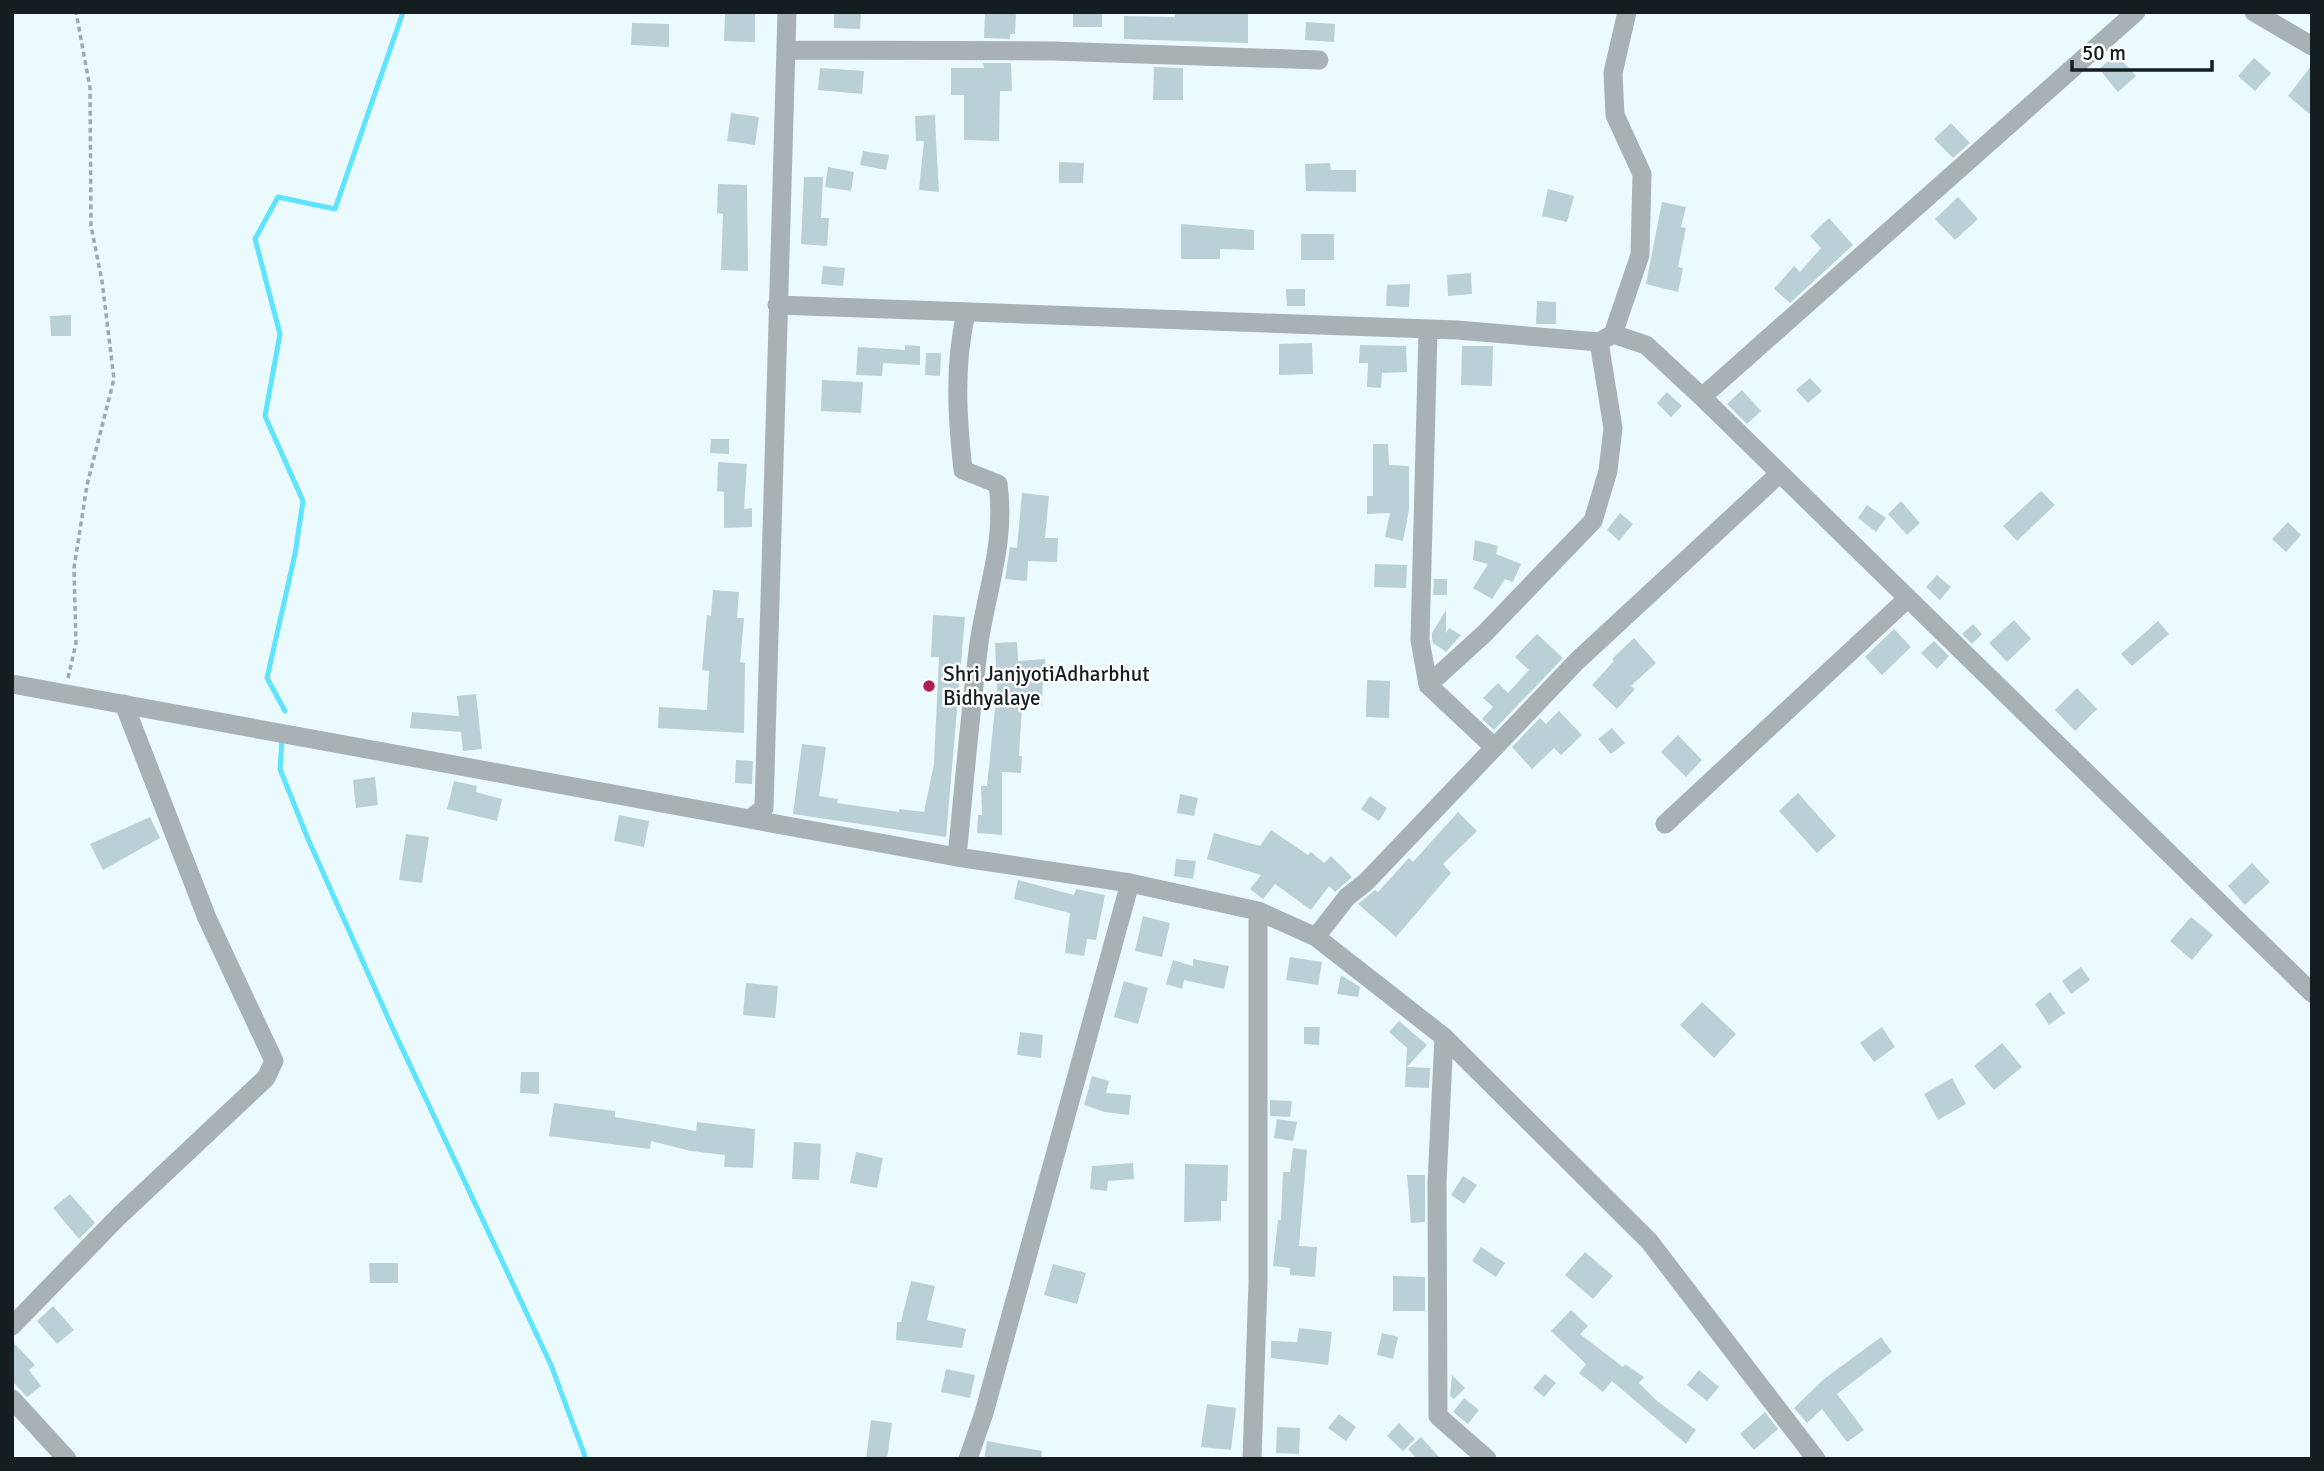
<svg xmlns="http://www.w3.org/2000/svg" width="2324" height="1471" font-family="Signika,sans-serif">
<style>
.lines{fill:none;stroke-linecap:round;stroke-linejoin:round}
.stream{stroke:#5ee4fe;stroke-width:5}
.building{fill:#b9d1d6}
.path{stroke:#9eabae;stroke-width:3.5;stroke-dasharray:5 3.5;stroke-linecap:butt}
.minor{stroke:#a8b2b4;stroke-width:19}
.poi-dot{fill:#ad1f59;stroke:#fff;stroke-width:2.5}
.labels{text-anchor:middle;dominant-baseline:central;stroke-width:5;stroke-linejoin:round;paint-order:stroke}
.poi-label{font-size:21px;fill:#141d1f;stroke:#fff;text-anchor:start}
</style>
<rect width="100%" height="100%" fill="#ebfafd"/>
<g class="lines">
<path class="stream" d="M 285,711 L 267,678 L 295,554 L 303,501 L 265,416 L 280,334 L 255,239 L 278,197 L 335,209 L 403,12
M 282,740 L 280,769 L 308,839 L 393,1029 L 551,1365 L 586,1459"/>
</g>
<path class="building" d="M 834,12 L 861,12 L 860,29 L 834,28 Z
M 985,12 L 1016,12 L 1015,34 L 1010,34 L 1010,39 L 984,38 Z
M 1073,12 L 1102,12 L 1102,27 L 1073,27 Z
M 1175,12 L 1248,12 L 1248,43 L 1124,39 L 1124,16 L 1175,17 Z
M 725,14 L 755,14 L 755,42 L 724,41 Z
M 1306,22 L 1335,24 L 1334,42 L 1305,40 Z
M 632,23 L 669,24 L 669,47 L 631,45 Z
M 2116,54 L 2136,76 L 2118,92 L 2099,69 Z
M 2254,58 L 2271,73 L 2255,91 L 2238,76 Z
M 983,63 L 1011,63 L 1012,91 L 1000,91 L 999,141 L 964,140 L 964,95 L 951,95 L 951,68 L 984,68 Z
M 2312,65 L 2312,116 L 2288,96 Z
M 1154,67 L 1183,68 L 1183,100 L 1153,100 Z
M 820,68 L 864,71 L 862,94 L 818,90 Z
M 731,113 L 759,117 L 755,145 L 727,141 Z
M 935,115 L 936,140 L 939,192 L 919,190 L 924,141 L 916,141 L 915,116 Z
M 1951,123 L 1970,143 L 1953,158 L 1934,139 Z
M 863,151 L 889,155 L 886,170 L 860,165 Z
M 1059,162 L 1084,163 L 1083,183 L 1059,183 Z
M 1330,163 L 1331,170 L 1356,170 L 1356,192 L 1306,191 L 1305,164 Z
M 828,167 L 854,172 L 851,191 L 825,187 Z
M 804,177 L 823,177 L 821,218 L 829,218 L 827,246 L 801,244 Z
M 718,184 L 747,185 L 748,271 L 721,270 L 723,214 L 717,213 Z
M 1548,189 L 1574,196 L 1567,222 L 1542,216 Z
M 1958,197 L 1978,219 L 1955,240 L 1935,219 Z
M 1662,202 L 1686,207 L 1681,227 L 1686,228 L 1678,267 L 1683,268 L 1678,292 L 1646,284 Z
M 1829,218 L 1853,245 L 1790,303 L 1774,289 L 1794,266 L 1800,272 L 1821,248 L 1810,236 Z
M 1181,224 L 1254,230 L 1254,250 L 1220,249 L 1220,259 L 1181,259 Z
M 1301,234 L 1334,234 L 1334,260 L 1301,260 Z
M 823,266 L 845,268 L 843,286 L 821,284 Z
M 1471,273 L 1472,294 L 1448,296 L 1447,275 Z
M 1410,284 L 1409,307 L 1386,306 L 1387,285 Z
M 1286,289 L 1305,289 L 1305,306 L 1287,306 Z
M 1537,301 L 1556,302 L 1556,324 L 1536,324 Z
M 71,315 L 71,336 L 51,336 L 50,316 Z
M 1312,343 L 1313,374 L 1279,375 L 1279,344 Z
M 905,345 L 920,346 L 920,365 L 883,363 L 882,376 L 856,375 L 858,347 L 905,350 Z
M 1360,345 L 1406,346 L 1407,372 L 1382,373 L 1381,388 L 1367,387 L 1368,363 L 1359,363 Z
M 1462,346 L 1493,346 L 1492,386 L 1461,385 Z
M 926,353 L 941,353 L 940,376 L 925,375 Z
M 1810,378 L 1822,391 L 1808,403 L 1796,390 Z
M 822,380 L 863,382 L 861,413 L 821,411 Z
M 1742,390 L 1761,411 L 1747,424 L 1727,404 Z
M 1667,392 L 1682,406 L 1671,417 L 1657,403 Z
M 711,439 L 729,439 L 729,454 L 710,453 Z
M 1373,444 L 1388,444 L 1389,465 L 1409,466 L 1409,510 L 1403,541 L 1385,537 L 1390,513 L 1367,514 L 1367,496 L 1373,496 Z
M 718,462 L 747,464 L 744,509 L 752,508 L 752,527 L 724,528 L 724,492 L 717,491 Z
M 2041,491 L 2055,505 L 2017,541 L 2003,526 Z
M 1022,493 L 1049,496 L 1045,538 L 1058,538 L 1057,562 L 1028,561 L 1027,581 L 1005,579 L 1010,547 L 1017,548 Z
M 1901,501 L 1920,523 L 1907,535 L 1888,514 Z
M 1867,505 L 1886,518 L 1876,532 L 1858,518 Z
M 1620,513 L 1633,524 L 1619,541 L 1607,530 Z
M 2288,522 L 2301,535 L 2286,552 L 2272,539 Z
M 1475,540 L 1498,546 L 1496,554 L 1521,564 L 1513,582 L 1505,579 L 1492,599 L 1473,588 L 1488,564 L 1473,560 Z
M 1375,564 L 1407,565 L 1406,588 L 1374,587 Z
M 1937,575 L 1951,587 L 1940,600 L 1926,587 Z
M 1434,579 L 1447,579 L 1447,595 L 1433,595 Z
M 713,590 L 739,592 L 737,618 L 744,618 L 740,662 L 745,663 L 744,733 L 658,728 L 659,707 L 707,710 L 709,671 L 702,670 L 707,615 L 711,616 Z
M 1446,610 L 1446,633 L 1449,628 L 1461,635 L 1446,652 L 1433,643 L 1432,639 L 1432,633 Z
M 933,615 L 965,617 L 946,837 L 793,814 L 802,744 L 826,747 L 819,796 L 838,799 L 837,803 L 899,812 L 899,809 L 924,812 L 934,764 L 939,657 L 931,657 Z
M 2014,620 L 2031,639 L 2007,662 L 1989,643 Z
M 2158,621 L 2169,634 L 2132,666 L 2121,654 Z
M 1973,624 L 1982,634 L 1972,644 L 1962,634 Z
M 1894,629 L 1911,647 L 1882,675 L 1865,657 Z
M 1537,634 L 1563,658 L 1494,730 L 1482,719 L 1493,707 L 1483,698 L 1498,683 L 1508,693 L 1529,670 L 1515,657 Z
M 1634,638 L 1656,663 L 1631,686 L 1635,689 L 1617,709 L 1592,685 L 1614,661 L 1612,659 Z
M 1934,641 L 1949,656 L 1937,669 L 1921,653 Z
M 1017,642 L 1018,661 L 1045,659 L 1046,679 L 1043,679 L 1042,706 L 1022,705 L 1019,756 L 1022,756 L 1021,773 L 1002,772 L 1002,835 L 977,833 L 978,815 L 982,815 L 981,786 L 987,786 L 997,689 L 995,643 Z
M 1367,680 L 1390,681 L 1389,718 L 1366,717 Z
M 2077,688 L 2097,709 L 2075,731 L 2055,710 Z
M 476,694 L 482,749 L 463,751 L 461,732 L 410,728 L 412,712 L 459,716 L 457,696 Z
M 1559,711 L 1582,735 L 1561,755 L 1554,748 L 1532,769 L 1512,747 L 1540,718 L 1546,724 Z
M 1612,728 L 1625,743 L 1611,754 L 1598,739 Z
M 1678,735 L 1702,760 L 1686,777 L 1661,752 Z
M 736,760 L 753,761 L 752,784 L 735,783 Z
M 375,777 L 378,805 L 356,808 L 353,780 Z
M 454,781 L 477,786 L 476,792 L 502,799 L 497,821 L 447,809 Z
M 1798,793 L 1836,836 L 1817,853 L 1779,811 Z
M 1180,794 L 1198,798 L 1194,816 L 1177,813 Z
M 1370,796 L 1387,808 L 1379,821 L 1361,809 Z
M 1458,812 L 1477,831 L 1443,864 L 1451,873 L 1396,937 L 1358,904 L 1375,890 L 1378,892 L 1409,858 L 1413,862 Z
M 619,815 L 649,821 L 644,847 L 614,841 Z
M 150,817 L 160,838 L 103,870 L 90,844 Z
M 1271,830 L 1308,855 L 1311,852 L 1324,863 L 1331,856 L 1352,877 L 1335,892 L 1329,886 L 1311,910 L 1275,884 L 1263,899 L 1250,889 L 1261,875 L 1207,859 L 1214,833 L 1260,846 Z
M 406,834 L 429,837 L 422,883 L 399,880 Z
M 1176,859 L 1196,861 L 1193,879 L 1174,876 Z
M 2252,863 L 2270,882 L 2245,905 L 2228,886 Z
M 1018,880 L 1074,895 L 1076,889 L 1105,895 L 1096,940 L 1087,939 L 1084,956 L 1065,953 L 1070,913 L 1014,899 Z
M 1143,916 L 1170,923 L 1162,957 L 1135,951 Z
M 2191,917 L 2213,935 L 2192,960 L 2170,941 Z
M 1290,957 L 1322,962 L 1318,985 L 1286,980 Z
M 1193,959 L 1229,966 L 1224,989 L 1184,980 L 1182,989 L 1166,984 L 1173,960 L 1193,966 Z
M 2081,967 L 2090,980 L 2071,994 L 2062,981 Z
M 1341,975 L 1360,987 L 1358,997 L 1337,994 Z
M 1124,981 L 1148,988 L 1138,1024 L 1114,1017 Z
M 746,983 L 778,986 L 775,1018 L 743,1015 Z
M 2050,992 L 2065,1013 L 2049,1025 L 2035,1004 Z
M 1702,1002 L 1736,1034 L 1714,1058 L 1680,1025 Z
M 1399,1021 L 1427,1045 L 1407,1067 L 1430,1068 L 1429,1088 L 1405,1087 L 1407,1048 L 1389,1032 Z
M 1304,1027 L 1320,1027 L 1319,1045 L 1304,1044 Z
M 1882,1027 L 1895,1047 L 1874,1062 L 1860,1043 Z
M 1020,1032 L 1043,1035 L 1041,1058 L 1017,1055 Z
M 2002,1043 L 2022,1067 L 1994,1090 L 1974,1066 Z
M 521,1072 L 539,1072 L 539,1094 L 520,1093 Z
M 1092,1076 L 1109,1081 L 1106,1093 L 1131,1095 L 1129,1115 L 1105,1112 L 1084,1105 Z
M 1952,1078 L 1966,1104 L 1938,1120 L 1924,1094 Z
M 1270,1100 L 1292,1101 L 1290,1117 L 1270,1116 Z
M 554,1103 L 615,1111 L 615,1117 L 696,1131 L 697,1122 L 755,1129 L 753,1168 L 724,1167 L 725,1155 L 691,1151 L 651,1141 L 650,1149 L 549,1136 Z
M 1277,1119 L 1297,1122 L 1293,1141 L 1274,1138 Z
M 794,1142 L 821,1144 L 819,1180 L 792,1179 Z
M 1293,1148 L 1307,1150 L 1299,1246 L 1317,1247 L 1315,1277 L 1290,1275 L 1290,1268 L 1273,1266 L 1278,1220 L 1281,1220 L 1283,1172 L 1290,1172 Z
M 856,1152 L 883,1158 L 877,1188 L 850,1183 Z
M 1133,1163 L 1134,1179 L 1108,1181 L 1107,1191 L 1090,1189 L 1092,1166 Z
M 1185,1164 L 1228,1165 L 1227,1201 L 1221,1201 L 1221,1221 L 1184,1222 Z
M 1407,1175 L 1425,1175 L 1425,1222 L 1411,1223 Z
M 1463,1176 L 1477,1185 L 1464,1204 L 1451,1195 Z
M 70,1194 L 95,1223 L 79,1239 L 53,1208 Z
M 1481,1247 L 1505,1263 L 1496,1277 L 1472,1261 Z
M 1585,1252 L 1613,1276 L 1593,1299 L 1565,1275 Z
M 369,1263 L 398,1263 L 398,1283 L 370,1283 Z
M 1053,1264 L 1086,1273 L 1077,1304 L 1044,1295 Z
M 1393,1276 L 1425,1277 L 1425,1311 L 1393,1311 Z
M 911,1281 L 935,1286 L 927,1320 L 966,1329 L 962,1348 L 896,1340 L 897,1322 L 901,1322 Z
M 53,1306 L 74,1330 L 57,1344 L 37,1321 Z
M 1571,1310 L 1588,1326 L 1580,1334 L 1623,1367 L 1625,1364 L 1644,1377 L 1639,1383 L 1657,1401 L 1696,1430 L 1686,1444 L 1612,1381 L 1603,1392 L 1579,1373 L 1586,1364 L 1551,1331 Z
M 1299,1328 L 1332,1332 L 1328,1365 L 1271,1358 L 1271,1341 L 1297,1342 Z
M 1382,1333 L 1398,1337 L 1393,1359 L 1377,1355 Z
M 1881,1337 L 1892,1352 L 1837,1394 L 1864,1430 L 1847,1442 L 1822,1409 L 1807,1423 L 1794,1408 L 1824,1379 Z
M 12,1341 L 35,1365 L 29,1370 L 41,1386 L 27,1397 L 12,1381 Z
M 946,1369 L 975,1375 L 970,1398 L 941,1392 Z
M 1699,1370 L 1719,1387 L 1707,1401 L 1687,1385 Z
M 1545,1374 L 1556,1383 L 1544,1397 L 1533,1388 Z
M 1452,1375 L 1465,1388 L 1454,1399 L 1450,1396 Z
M 1464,1398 L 1479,1410 L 1468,1424 L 1453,1412 Z
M 1207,1404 L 1236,1408 L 1231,1450 L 1201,1447 Z
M 1765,1412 L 1778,1429 L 1754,1450 L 1740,1434 Z
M 1339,1414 L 1356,1427 L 1346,1441 L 1328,1428 Z
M 871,1420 L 892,1423 L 887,1459 L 866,1459 Z
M 1399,1423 L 1415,1439 L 1403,1451 L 1387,1436 Z
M 1277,1427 L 1300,1428 L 1299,1454 L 1276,1453 Z
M 1421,1437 L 1441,1459 L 1417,1459 L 1408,1449 Z
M 987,1441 L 1042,1451 L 1041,1459 L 984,1459 Z"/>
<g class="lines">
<path class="path" d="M 68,678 L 76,643 L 74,568 L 87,485 L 114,379 L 102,281 L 91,226 L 90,88 L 76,12"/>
<path class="minor" d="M 1627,12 L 1613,73 L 1615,115 L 1642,174 L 1640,255 L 1613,334 L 1646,345 L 1702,397 L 2312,993
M 2254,12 L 2312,46
M 786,50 L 1053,51 L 1319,60
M 777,305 L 1457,330 L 1599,342 L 1613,334
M 1428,331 L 1420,640 L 1428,685 L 1494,747
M 1702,397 L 2136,12
M 12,684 L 957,857 L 1130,883 L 1258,911 L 1316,937 L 1444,1037 L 1649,1241 L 1816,1459
M 1428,685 L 1485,633 L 1593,521 L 1608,471 L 1613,428 L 1599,342
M 750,819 L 764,808 L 787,12
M 1665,824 L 1907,599
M 957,857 C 964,786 970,714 979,643 C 987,588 1006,542 998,484 L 963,470 C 957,416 954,365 966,313
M 1316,937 L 1347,897 L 1366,882 L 1577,661 L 1779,474
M 1444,1037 L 1437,1183 L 1438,1416 L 1487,1459
M 12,1326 L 119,1216 L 266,1078 L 274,1061 L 207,918 L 124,704
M 12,1399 L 67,1459
M 968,1459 L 984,1413 L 1130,883
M 1252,1459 L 1258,1282 L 1258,911"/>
</g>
<circle class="poi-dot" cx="929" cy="686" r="7"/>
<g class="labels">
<g class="poi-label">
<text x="943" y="674">Shri JanjyotiAdharbhut<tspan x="943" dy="24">Bidhyalaye</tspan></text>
</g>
</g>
<rect width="2324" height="1471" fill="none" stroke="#141d1f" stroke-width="28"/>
<path d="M2072 60v10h140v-10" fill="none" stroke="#141d1f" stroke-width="3.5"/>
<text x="2082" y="60" font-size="21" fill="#141d1f" stroke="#ffffff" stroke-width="5" paint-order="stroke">50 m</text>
</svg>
